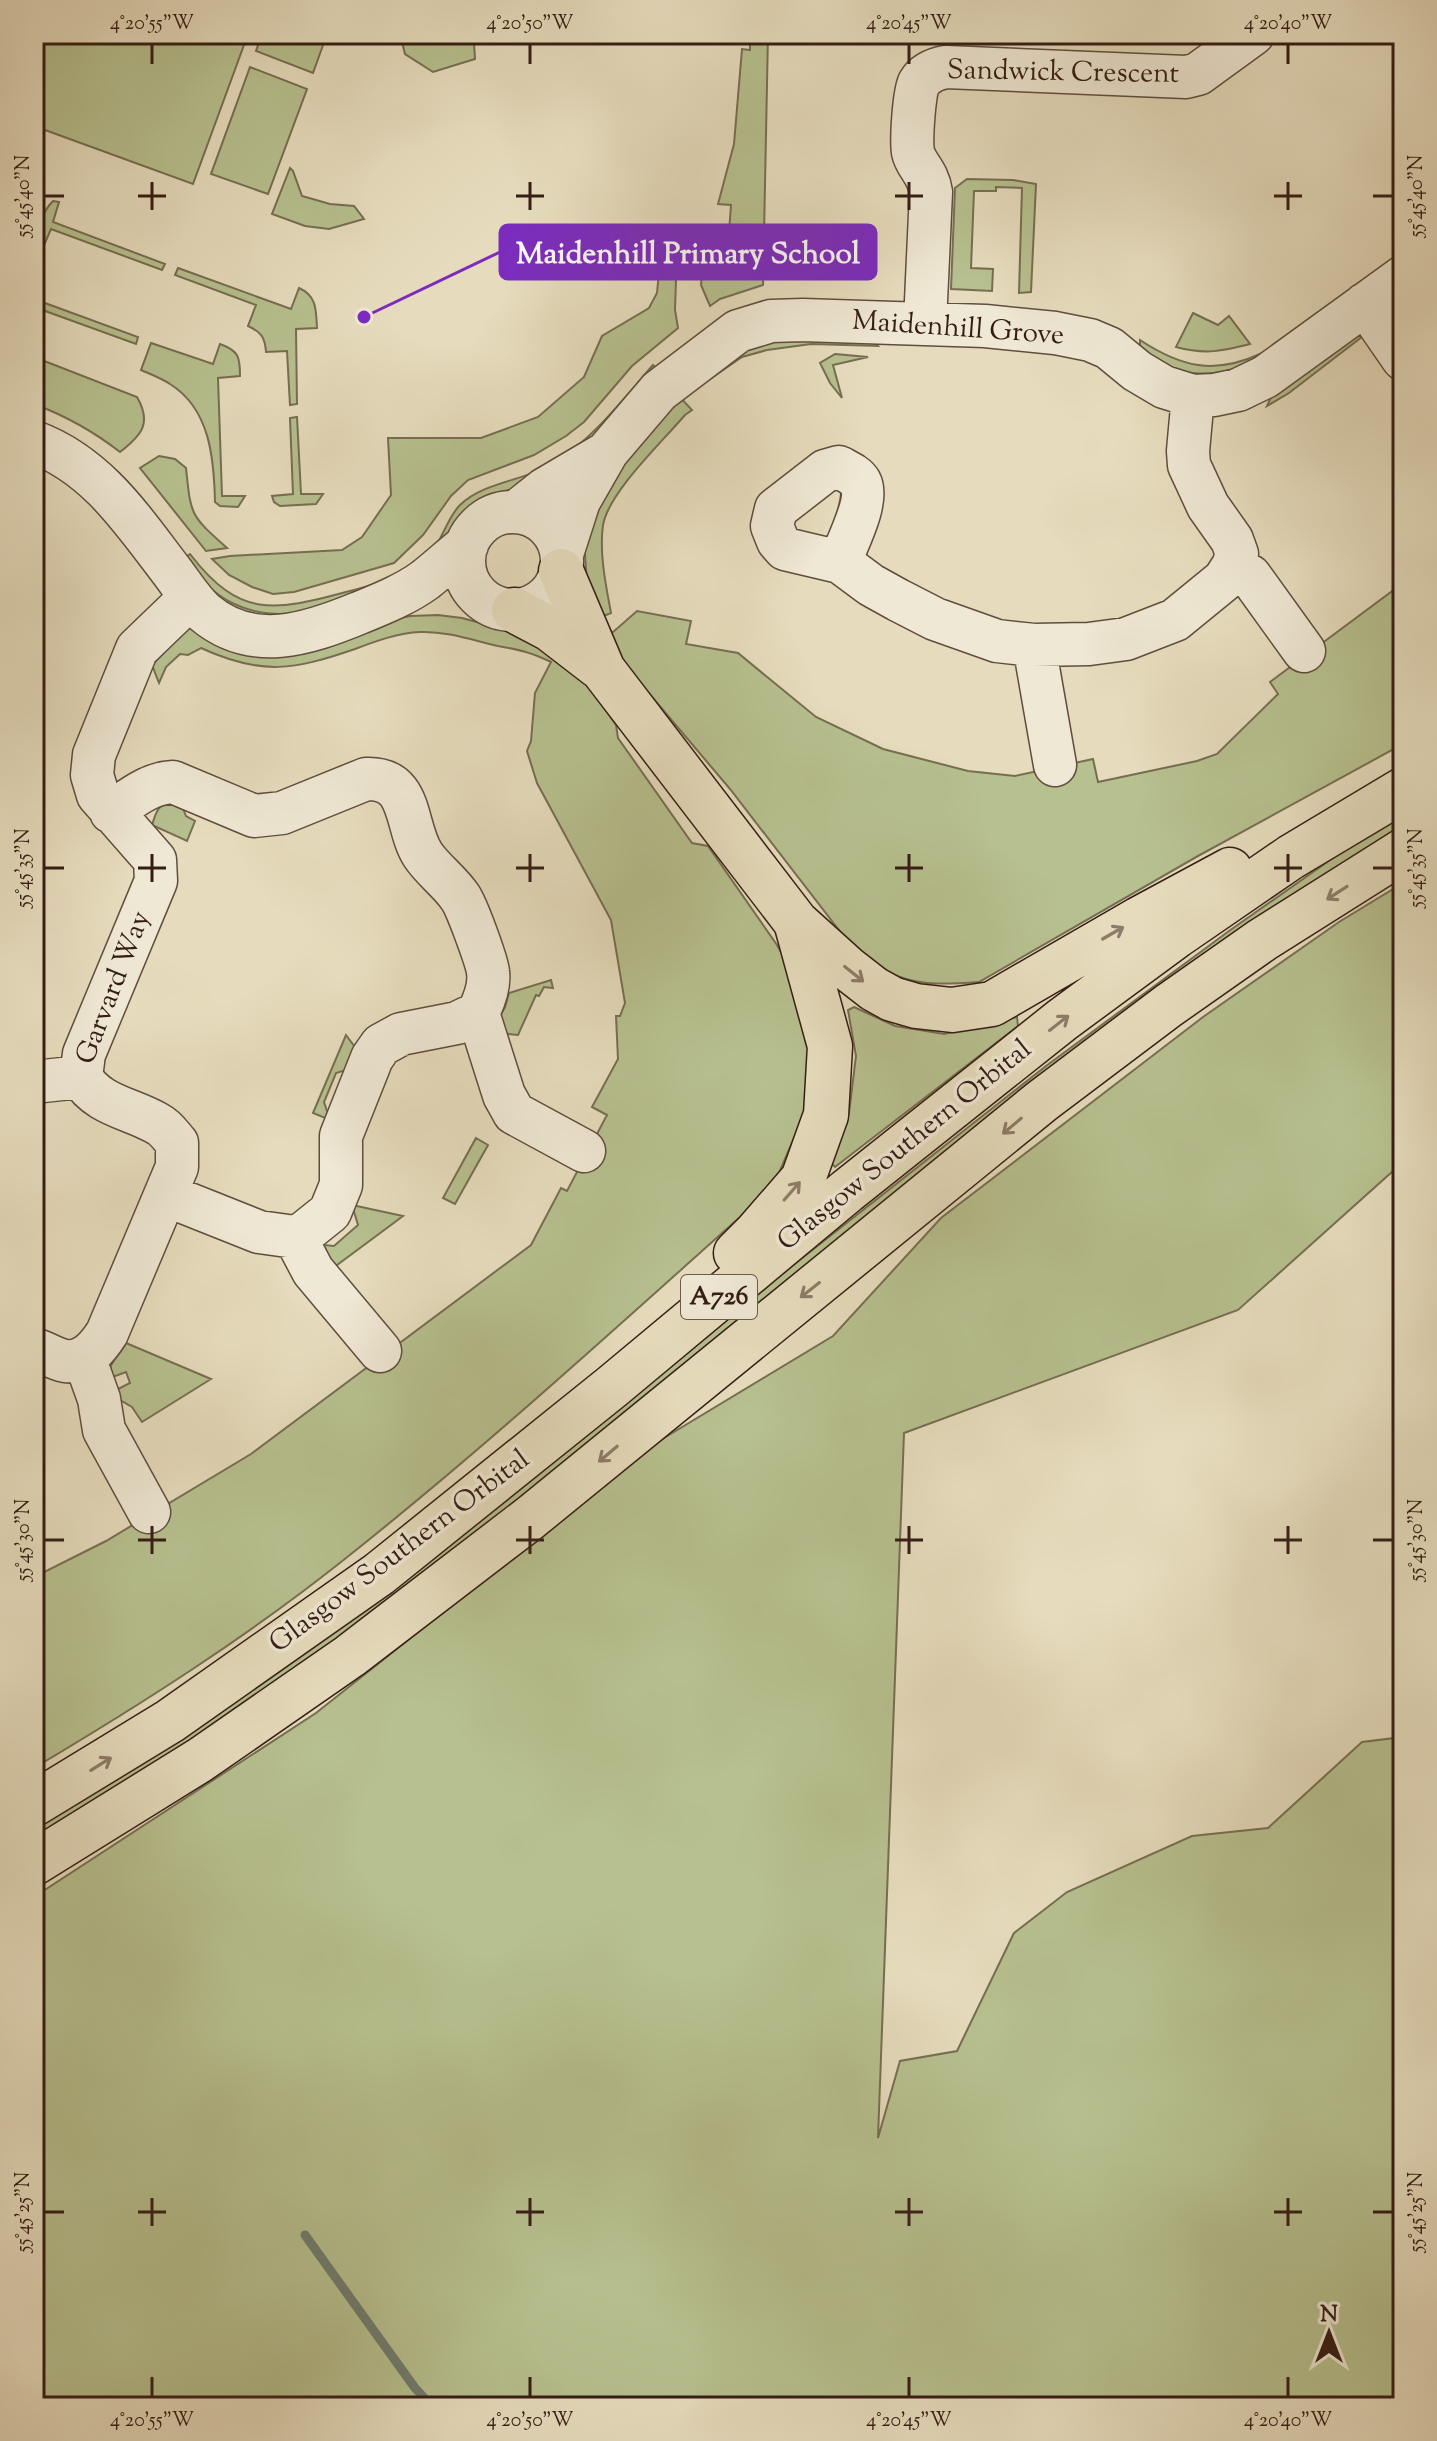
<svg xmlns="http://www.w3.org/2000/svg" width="1437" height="2441" font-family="'Sorts Mill Goudy',serif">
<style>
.green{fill:#b7c08f;stroke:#766e52;stroke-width:2}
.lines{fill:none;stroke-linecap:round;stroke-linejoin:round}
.stream{stroke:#6f7c6f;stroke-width:9}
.minor-casing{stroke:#604d3e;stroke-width:45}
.highway-casing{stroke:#341d14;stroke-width:47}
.minor{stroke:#efe8d4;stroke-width:42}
.highway{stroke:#e6dcbd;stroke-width:44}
.oneway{stroke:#8d7c68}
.ticks{fill:none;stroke:#341d14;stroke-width:3}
.labels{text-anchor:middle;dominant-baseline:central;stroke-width:7;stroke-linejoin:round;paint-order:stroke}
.shield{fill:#efe8d4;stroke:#6c5a4e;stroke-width:2}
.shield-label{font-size:26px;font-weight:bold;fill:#341d14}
.street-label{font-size:28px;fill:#341d14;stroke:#efe8d4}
.leader{fill:none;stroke:#7b2cbf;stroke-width:3}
.callout-dot{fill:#7b2cbf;stroke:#efe8d4;stroke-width:3}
.callout{fill:#7b2cbf;stroke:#7b2cbf;stroke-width:3}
.callout-label{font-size:30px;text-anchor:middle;font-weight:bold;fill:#fff}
.neatline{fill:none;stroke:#341d14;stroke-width:3}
.ticks-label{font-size:20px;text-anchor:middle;fill:#341d14}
</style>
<rect width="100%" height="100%" fill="#e6dcbd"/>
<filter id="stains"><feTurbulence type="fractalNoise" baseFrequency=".0025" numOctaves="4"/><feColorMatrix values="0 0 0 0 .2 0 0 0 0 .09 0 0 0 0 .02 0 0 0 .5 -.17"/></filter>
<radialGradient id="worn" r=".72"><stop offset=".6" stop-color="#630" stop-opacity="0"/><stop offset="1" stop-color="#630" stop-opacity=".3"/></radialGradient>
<path class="green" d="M 45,34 L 248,34 L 193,184 L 34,126 L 34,65 Z
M 262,34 L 327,34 L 313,73 L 256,51 Z
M 400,34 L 463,34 L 474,43 L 475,59 L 433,72 L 405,54 Z
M 750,34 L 768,34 L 763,285 L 720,299 L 710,306 L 701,285 L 704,246 L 728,246 L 731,205 L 718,204 L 734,144 L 742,49 L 750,50 Z
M 250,67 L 307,89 L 268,194 L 211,174 Z
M 290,168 L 293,171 L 302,196 L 330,204 L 354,206 L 364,219 L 329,229 L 305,226 L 272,214 Z
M 967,179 L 1013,180 L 1036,184 L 1031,292 L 1019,293 L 1022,188 L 996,187 L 996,191 L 974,191 L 971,268 L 993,269 L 992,291 L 951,289 L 955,188 Z
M 53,201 L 59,202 L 53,222 L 165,264 L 162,270 L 51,229 L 42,250 L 36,247 C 33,234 43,211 53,201 Z
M 661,251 L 677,251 L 675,310 L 678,328 L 632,366 L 584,422 L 566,436 L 534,455 L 468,480 L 451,496 L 423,535 L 394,563 L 294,592 L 273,594 L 252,587 L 229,575 L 212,559 L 230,556 L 342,550 L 362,537 L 391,495 L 388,438 L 481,438 L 538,417 L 584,377 L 602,336 L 649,308 L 657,293 Z
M 178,268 L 291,309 L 299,288 C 317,296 316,310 317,328 L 296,329 L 297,404 L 290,405 L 287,351 L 266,352 C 265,337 261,332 248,326 L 256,305 L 175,275 Z
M 34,299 L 138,337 L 136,344 L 34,307 Z
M 1193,313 L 1218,325 L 1229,316 L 1250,344 C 1222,351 1206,355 1176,347 Z
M 1360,330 L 1367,333 L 1289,393 L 1267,406 L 1272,395 Z
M 870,337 L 878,346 L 811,344 L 767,350 L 742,357 L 700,386 L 757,343 Z
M 1140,340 C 1181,367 1214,375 1260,354 L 1261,362 C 1207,377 1188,382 1140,349 Z
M 151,343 L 213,364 L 220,344 C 239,351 240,357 240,376 L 218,378 L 222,496 L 245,496 L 238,507 L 220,506 L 215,502 C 214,458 210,409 170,384 C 161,378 150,374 141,370 Z
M 835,354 L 868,357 L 833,365 L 842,398 L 830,383 L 820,363 Z
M 34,357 L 137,397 C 152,423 142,435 120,452 C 93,431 66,416 34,404 Z
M 653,365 L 659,372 L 595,444 L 525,486 L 486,496 L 473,505 L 458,518 L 443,549 L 415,579 L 298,613 C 246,619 214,599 183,559 L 190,554 C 240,619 274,611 346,592 C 375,585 404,577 428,556 C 442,543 446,519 460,505 C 485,481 526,481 554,463 C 593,439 623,399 653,365 Z
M 677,394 L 692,410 L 685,415 C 662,442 609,492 603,525 C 599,553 606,586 611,613 L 603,616 L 612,633 L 637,611 L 691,621 L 686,644 L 738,653 L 816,717 L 883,749 L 968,771 L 1015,776 L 1093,759 L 1098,782 L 1197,761 L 1217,754 L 1278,694 L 1270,682 L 1403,583 L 1403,744 L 1198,856 L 979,982 C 911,987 892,983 842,934 L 730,789 L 603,639 L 587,585 L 584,539 L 608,474 Z
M 297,417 L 301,494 L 323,494 L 316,504 L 280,506 L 274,502 L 272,496 L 293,494 L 290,418 Z
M 159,456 L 175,459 L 186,468 C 191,516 190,515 227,548 L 206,551 L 140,468 Z
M 438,615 L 462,618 L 499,628 L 533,634 L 567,654 L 616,725 L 618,738 L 692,843 L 708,846 L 777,945 L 798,982 L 809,1018 L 809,1103 L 776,1180 L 740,1217 C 609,1334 479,1453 341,1562 C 244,1639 140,1705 34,1768 L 34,1577 L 106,1541 L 251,1454 L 531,1245 L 561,1188 L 567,1191 L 607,1115 L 592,1107 L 618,1059 L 616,1016 L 620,1016 L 625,1003 L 611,920 L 537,783 L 527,751 L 531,741 L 535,693 L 551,662 C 530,652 520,650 498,646 C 472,640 447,631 420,632 C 398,633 376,641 355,649 C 294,670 262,676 201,648 L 188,655 L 180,654 L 166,667 L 159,683 L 152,665 L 169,647 L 179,627 L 387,620 L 411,616 Z
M 171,802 L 182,806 L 186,816 L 195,821 L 187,841 L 152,825 C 156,813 157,805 171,802 Z
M 1403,816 L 1403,832 L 305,1671 L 34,1843 L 34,1825 L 670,1362 L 1046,1066 L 1229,931 L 1340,853 Z
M 1403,883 L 1403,1162 L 1238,1310 L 904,1433 L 878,2138 L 900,2061 L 957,2051 L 1014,1933 L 1067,1892 L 1192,1836 L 1268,1828 L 1362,1742 L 1403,1737 L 1403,2407 L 34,2407 L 34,1897 L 316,1713 L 659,1441 L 833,1336 L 941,1218 L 1203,1017 L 1339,922 Z
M 551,980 L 553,988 L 544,987 L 539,996 L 536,995 L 518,1035 L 500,1033 L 497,1021 L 505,1007 L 509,993 Z
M 854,1007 L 895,1026 L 944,1034 L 1017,1017 L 1018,1026 L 835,1167 L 830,1162 L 849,1113 L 856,1056 L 848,1010 Z
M 346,1035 L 360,1054 L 356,1067 L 336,1073 L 324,1102 L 330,1120 L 313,1113 Z
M 476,1138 L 488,1145 L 455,1204 L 443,1198 Z
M 352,1205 L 403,1216 L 329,1271 L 313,1244 L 334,1246 L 358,1225 Z
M 126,1343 L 211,1379 L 142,1422 L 132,1407 L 113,1396 L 112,1392 L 130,1383 L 126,1372 L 107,1379 C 109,1362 118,1358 126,1343 Z"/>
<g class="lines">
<path class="stream" d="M 305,2235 L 415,2388 L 433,2407"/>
<g class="minor-casing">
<path id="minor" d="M 1365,304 L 1403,359
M 925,323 L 931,192 C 928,172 916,166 913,152 C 911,141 914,91 919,83 C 925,73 935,69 946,67 L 1186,77 L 1198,74 L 1253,34
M 34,442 C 96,465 131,518 170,569 C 181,583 191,600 204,612 C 252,653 308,634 359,613 C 381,604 406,594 425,580 C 439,569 453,556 467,545
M 516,512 L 545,489 L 606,453
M464 561a49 49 0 1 1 98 0a49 49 0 1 1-98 0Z
M 562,554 L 579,501 L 607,452 L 659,391 L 738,331 L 771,321 L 803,320 L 985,326 L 1055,333 L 1090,340 L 1109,348 L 1137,371 L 1164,387 L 1193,396 L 1214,395 L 1238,390 L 1265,377 L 1403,277
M 840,562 C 847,543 870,500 860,482 C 856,475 846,471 839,467 L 825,471 L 776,509 L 772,526 L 778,541 L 785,549 L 840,562 L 871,585 L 898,600 L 935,619 L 997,641 L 1034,645 L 1089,644 L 1126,639 L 1175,620 L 1224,580 L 1233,566 L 1237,554 L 1232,540 L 1208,506 L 1189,465 L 1188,451 L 1193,396
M 1233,566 L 1250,576 L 1304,651
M 1034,645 L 1055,765
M 111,812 C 131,799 149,783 173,782 L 254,816 L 282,813 L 366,779 C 414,777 404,826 423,855 C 433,870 450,882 460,897 C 466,904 487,962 488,972 C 490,986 484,1001 478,1013 L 457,1023 L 401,1034 L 381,1045 L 372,1058 L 341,1136 L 341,1185 L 330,1212 L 305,1232 L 295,1237 L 259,1232 L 166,1195
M 478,1013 L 504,1095 L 514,1113 L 584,1151
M 34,1082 L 81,1077
M 295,1237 L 313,1271 L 380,1351
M 34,1349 C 44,1352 55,1359 65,1361 C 85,1364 98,1347 107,1333 L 177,1167 L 177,1143 C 171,1136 166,1128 158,1124 C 131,1108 98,1106 81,1077 L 84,1054 L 156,881 L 155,860 L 98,795 L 92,775 L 94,755 L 137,649 L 191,597
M 84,1357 L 99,1399 L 104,1430 L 149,1512"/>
</g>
<g class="highway-casing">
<path id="highway" d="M 561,571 L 603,670 L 796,922 L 847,968 L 874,989 L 892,999 L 916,1006 L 952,1010 L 992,1004 L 1139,919 L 1230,870
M 514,610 L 550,629 L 598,666
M 736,1253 L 757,1232 L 803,1179 L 826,1115 L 830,1046 L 796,922
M 34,1804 L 170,1721 L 379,1574 L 613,1386 L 847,1191 L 1062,1020 L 1176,936 L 1291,857 L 1403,790
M 34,1863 L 200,1760 L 350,1656 L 530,1518 L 1042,1101 L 1168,1006 L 1262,940 L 1403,851"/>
</g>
<use href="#minor" class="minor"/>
<use href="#highway" class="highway"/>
</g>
<defs><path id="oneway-shaft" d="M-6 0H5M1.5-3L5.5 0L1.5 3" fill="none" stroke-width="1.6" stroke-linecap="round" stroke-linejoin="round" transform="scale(2)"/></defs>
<g class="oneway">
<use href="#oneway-shaft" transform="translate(1337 893) rotate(147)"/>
<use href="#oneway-shaft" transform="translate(1113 933) rotate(-30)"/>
<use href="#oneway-shaft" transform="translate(854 974) rotate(39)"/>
<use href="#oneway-shaft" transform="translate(1059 1023) rotate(-38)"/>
<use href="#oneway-shaft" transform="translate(1012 1126) rotate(140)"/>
<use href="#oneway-shaft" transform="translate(792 1191) rotate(-49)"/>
<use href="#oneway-shaft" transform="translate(810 1290) rotate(142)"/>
<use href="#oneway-shaft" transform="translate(608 1454) rotate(140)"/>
<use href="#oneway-shaft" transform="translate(101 1764) rotate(-32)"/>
</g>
<path class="ticks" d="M 152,44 L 152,64M 530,44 L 530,64M 909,44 L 909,64M 1288,44 L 1288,64M 152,182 L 152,210M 530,182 L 530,210M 909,182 L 909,210M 1288,182 L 1288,210M 44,196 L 64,196M 138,196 L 166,196M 516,196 L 544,196M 895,196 L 923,196M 1274,196 L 1302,196M 1373,196 L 1393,196M 152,854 L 152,882M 530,854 L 530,882M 909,854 L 909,882M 1288,854 L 1288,882M 44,868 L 64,868M 138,868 L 166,868M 516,868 L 544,868M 895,868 L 923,868M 1274,868 L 1302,868M 1373,868 L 1393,868M 152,1526 L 152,1554M 530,1526 L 530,1554M 909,1526 L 909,1554M 1288,1526 L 1288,1554M 44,1540 L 64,1540M 138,1540 L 166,1540M 516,1540 L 544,1540M 895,1540 L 923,1540M 1274,1540 L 1302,1540M 1373,1540 L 1393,1540M 152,2198 L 152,2226M 530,2198 L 530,2226M 909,2198 L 909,2226M 1288,2198 L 1288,2226M 44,2212 L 64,2212M 138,2212 L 166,2212M 516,2212 L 544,2212M 895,2212 L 923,2212M 1274,2212 L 1302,2212M 1373,2212 L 1393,2212M 152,2377 L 152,2397M 530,2377 L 530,2397M 909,2377 L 909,2397M 1288,2377 L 1288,2397"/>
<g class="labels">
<rect class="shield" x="681" y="1275" width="76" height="44" rx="6"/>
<g class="shield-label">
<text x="719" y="1297">A726</text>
</g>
<g class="street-label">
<text transform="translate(1063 73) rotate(1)">Sandwick Crescent</text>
<text transform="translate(958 329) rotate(4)">Maidenhill Grove</text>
<text transform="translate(114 988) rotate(-69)">Garvard Way</text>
<text transform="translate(905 1146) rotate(-39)">Glasgow Southern Orbital</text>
<text transform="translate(400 1552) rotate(-37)">Glasgow Southern Orbital</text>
</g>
</g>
<path class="leader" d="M364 317L500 252"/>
<circle class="callout-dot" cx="364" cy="317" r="8"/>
<rect class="callout" x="500" y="225" width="376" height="54" rx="8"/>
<g class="callout-label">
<text x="688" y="263">Maidenhill Primary School</text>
</g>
<rect width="1437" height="2441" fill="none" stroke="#e6dcbd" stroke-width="88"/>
<g transform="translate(1329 2333)" stroke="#efe8d4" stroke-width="6" paint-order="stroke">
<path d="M0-6L14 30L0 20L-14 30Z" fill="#341d14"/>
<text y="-12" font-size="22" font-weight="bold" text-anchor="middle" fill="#341d14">N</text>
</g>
<rect x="44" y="44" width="1349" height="2353" class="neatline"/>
<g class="ticks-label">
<text x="152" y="29">4°20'55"W</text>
<text x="530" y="29">4°20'50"W</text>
<text x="909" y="29">4°20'45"W</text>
<text x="1288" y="29">4°20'40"W</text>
<text transform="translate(22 196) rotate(-90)" y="7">55°45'40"N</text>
<text transform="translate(1415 196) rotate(-90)" y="7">55°45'40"N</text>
<text transform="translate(22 868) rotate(-90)" y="7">55°45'35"N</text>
<text transform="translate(1415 868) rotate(-90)" y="7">55°45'35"N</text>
<text transform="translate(22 1540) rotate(-90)" y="7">55°45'30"N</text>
<text transform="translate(1415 1540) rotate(-90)" y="7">55°45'30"N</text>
<text transform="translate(22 2212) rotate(-90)" y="7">55°45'25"N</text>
<text transform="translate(1415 2212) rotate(-90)" y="7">55°45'25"N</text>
<text x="152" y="2426">4°20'55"W</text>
<text x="530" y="2426">4°20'50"W</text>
<text x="909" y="2426">4°20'45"W</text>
<text x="1288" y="2426">4°20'40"W</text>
</g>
<rect width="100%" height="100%" filter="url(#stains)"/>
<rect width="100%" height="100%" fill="url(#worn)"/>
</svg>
